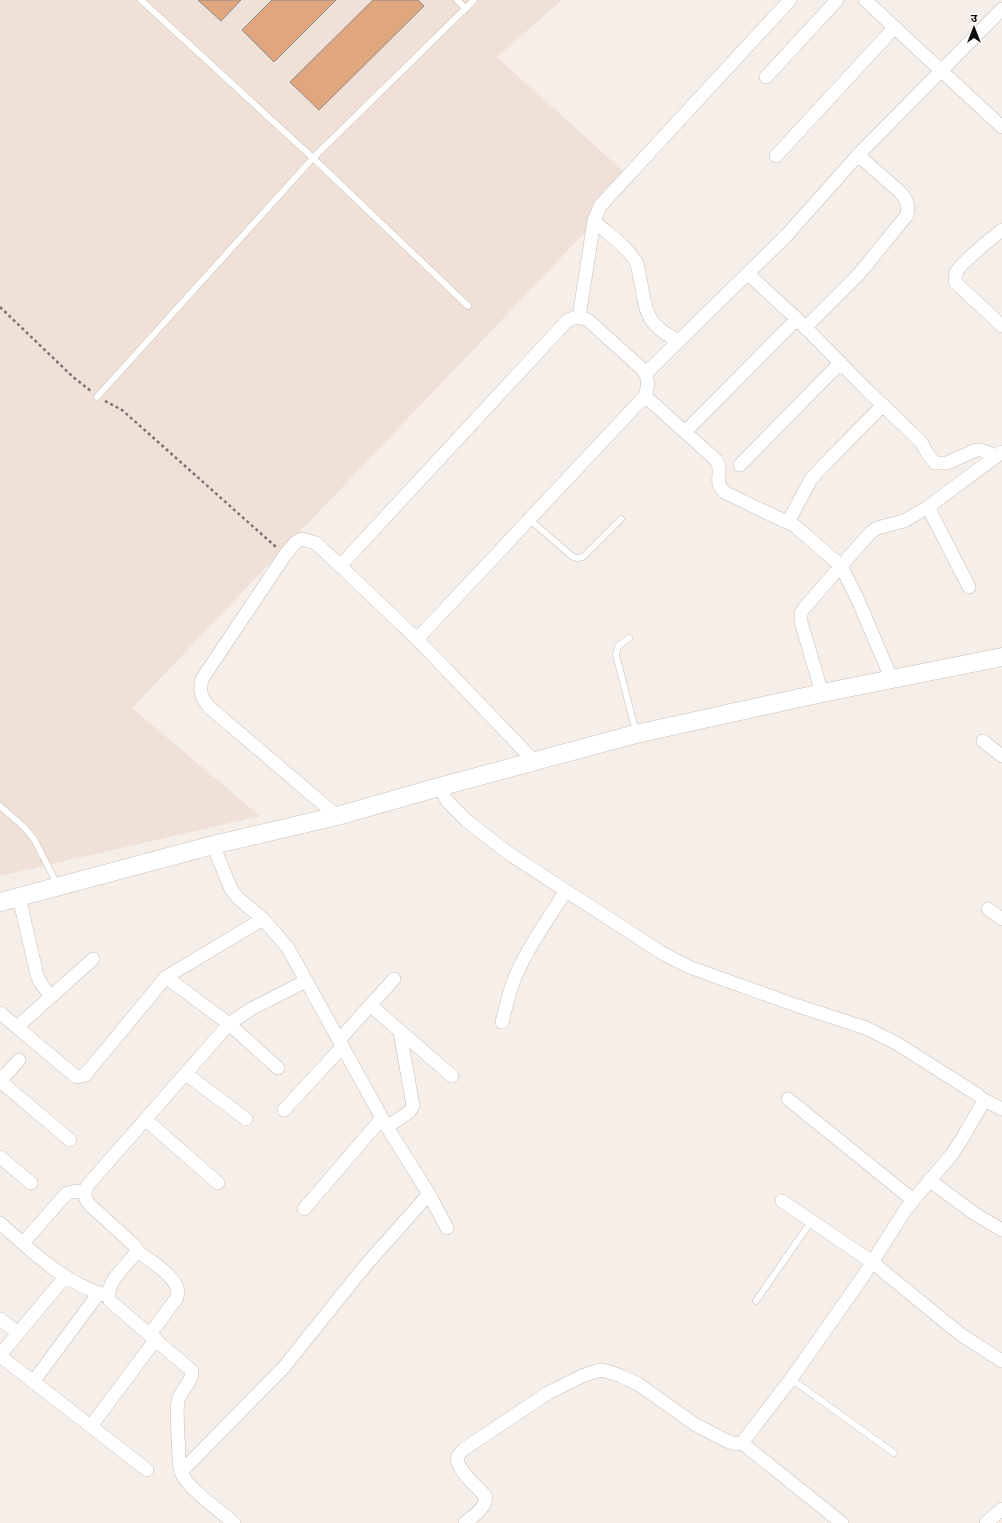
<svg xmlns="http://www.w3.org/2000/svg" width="1002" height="1523" font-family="Barlow,'Noto Sans Devanagari',sans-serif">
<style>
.built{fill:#f0e1d8}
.building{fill:#e0a67d;stroke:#908984}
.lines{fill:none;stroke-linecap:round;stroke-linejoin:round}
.lane-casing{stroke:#c6bfba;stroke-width:7}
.street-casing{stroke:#c6bfba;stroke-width:14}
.secondary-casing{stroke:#c6bfba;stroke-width:19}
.path{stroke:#797470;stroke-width:2.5;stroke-dasharray:3 3;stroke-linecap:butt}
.lane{stroke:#fff;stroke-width:6}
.street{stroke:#fff;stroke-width:13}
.secondary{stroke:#fff;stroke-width:18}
</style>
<rect width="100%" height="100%" fill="#f6eee9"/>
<path class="built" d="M 0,0 L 562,0 L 497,57 L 634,181 L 132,708 L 260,816 L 0,876 Z"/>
<path class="building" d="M 198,0 L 241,0 L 221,21 Z
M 272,0 L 336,0 L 274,62 L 242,30 Z
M 373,0 L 418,0 L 424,6 L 319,110 L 290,82 Z"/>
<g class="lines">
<g class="lane-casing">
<path id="lane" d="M 141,0 L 313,158 L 468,306
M 457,0 L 466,9
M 97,397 L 313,158 L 474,0
M 530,520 L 573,557 L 578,558 L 583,557 L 621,519
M 629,638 L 618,646 L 616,655 L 636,732
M 0,806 L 24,827 L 34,839 L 57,884
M 756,1301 L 812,1220
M 791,1379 L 894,1453"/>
</g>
<g class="street-casing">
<path id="street" d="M 865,0 L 1002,127
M 766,77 L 837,0
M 776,156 L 895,27
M 594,221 C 608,234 627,246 636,262 C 639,268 639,276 641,283 C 646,314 648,326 679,341
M 1002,230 C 991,239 964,260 957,271 C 954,275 955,278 956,283 L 1002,326
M 748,274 L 797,319 L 869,392 L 921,442 L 927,453 L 935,463 L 947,463 L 976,450 L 981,450 L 997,456
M 579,317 L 594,221 L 600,206 L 790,0
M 805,328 L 859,274 L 907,215 C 909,205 907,201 901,193 L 858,155
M 646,373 L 786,236 L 858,155 L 1002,9
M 645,396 L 716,460 C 725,473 711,482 726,493 L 795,526 L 841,566 L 858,600 L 892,680
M 685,432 L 797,319
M 740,465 L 840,363
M 928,507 L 969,587
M 788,522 L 811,479 L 824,465 L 883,405
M 340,566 L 567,321 C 575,316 580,317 588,320 L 640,367 C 649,376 649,384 645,396 L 417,639
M 822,693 L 801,622 L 801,613 L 804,608 L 870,533 L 877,528 L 904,521 L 928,507 L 1002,452
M 983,741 L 1002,756
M 439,787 L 448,802 L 467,821 L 511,855 L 662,953 L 689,967 L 795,1005 L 866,1028 L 896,1043 L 978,1095 L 982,1099 L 982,1104 L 962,1139 L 952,1154 L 906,1209 L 862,1278 L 791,1379 L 742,1443 L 736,1444 L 727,1441 L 696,1425 L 638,1384 L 621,1376 L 606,1371 L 600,1370 L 582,1376 L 548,1393 L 464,1449 C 462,1451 459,1454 458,1456 C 453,1467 479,1488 486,1497 C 486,1508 473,1516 465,1523
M 337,816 L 209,707 C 201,697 199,692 202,679 L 285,555 L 296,542 L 302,539 L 316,543 L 417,639 L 535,762
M 213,845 L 231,889 L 239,899 L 263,919 L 288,948 L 387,1127 L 429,1194 L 447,1228
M 19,897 L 37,975 L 40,982 L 51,997
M 988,909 L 1002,919
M 166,977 L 229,1024 L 278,1068
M 370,1005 L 452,1076
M 0,1013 L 74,1075 L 77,1077 L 85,1075 L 166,977 L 263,919
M 502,1022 C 506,1007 509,992 515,977 C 528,947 548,919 566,891
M 17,1027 L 93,959
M 339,1040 L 394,979
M 186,1074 L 246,1119
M 0,1081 L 70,1140
M 0,1081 L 19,1060
M 788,1099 L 913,1200
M 982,1099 L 1002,1109
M 284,1110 L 342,1047
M 146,1120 L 218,1183
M 387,1127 L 409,1112 L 413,1106 L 400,1032
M 0,1157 L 31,1183
M 929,1180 L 975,1214 L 1002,1230
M 782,1201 L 872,1262 L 949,1325 L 963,1336 L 1002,1361
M 304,1209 L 382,1118
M 0,1223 C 34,1253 63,1283 108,1296
M 23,1243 L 67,1193 L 77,1191 L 84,1193
M 137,1251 C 149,1260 186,1281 176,1299 L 150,1334
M 0,1319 L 18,1333
M 0,1355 L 65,1277
M 0,1356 L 147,1470
M 33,1382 L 99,1293
M 91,1426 L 156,1339
M 742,1443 L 842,1523
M 181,1472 L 284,1367 L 365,1266 L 429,1194
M 234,1523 C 220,1511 187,1488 181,1472 C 178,1461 179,1448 178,1438 C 178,1426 176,1413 178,1401 C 181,1389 192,1383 192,1371 L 110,1301 C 103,1283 128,1265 137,1251 L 135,1246 L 91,1206 C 85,1199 83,1195 87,1186 L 229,1024 L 251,1009 L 306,981
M 986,1523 L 1002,1509"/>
</g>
<g class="secondary-casing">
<path id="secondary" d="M 0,902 L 213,845 L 337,816 L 439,787 L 636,734 L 822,693 L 1002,657"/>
</g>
<path class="path" d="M 0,307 L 73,377 L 91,391
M 105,401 L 122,410 L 130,417 L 276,547"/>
<use href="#lane" class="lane"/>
<use href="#street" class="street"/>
<use href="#secondary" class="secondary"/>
</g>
<g transform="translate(974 28)" stroke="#fefdfc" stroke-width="3" paint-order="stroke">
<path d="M0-3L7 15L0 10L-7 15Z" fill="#0e0c0a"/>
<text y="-6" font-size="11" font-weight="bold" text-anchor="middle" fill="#0e0c0a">उ</text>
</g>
</svg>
